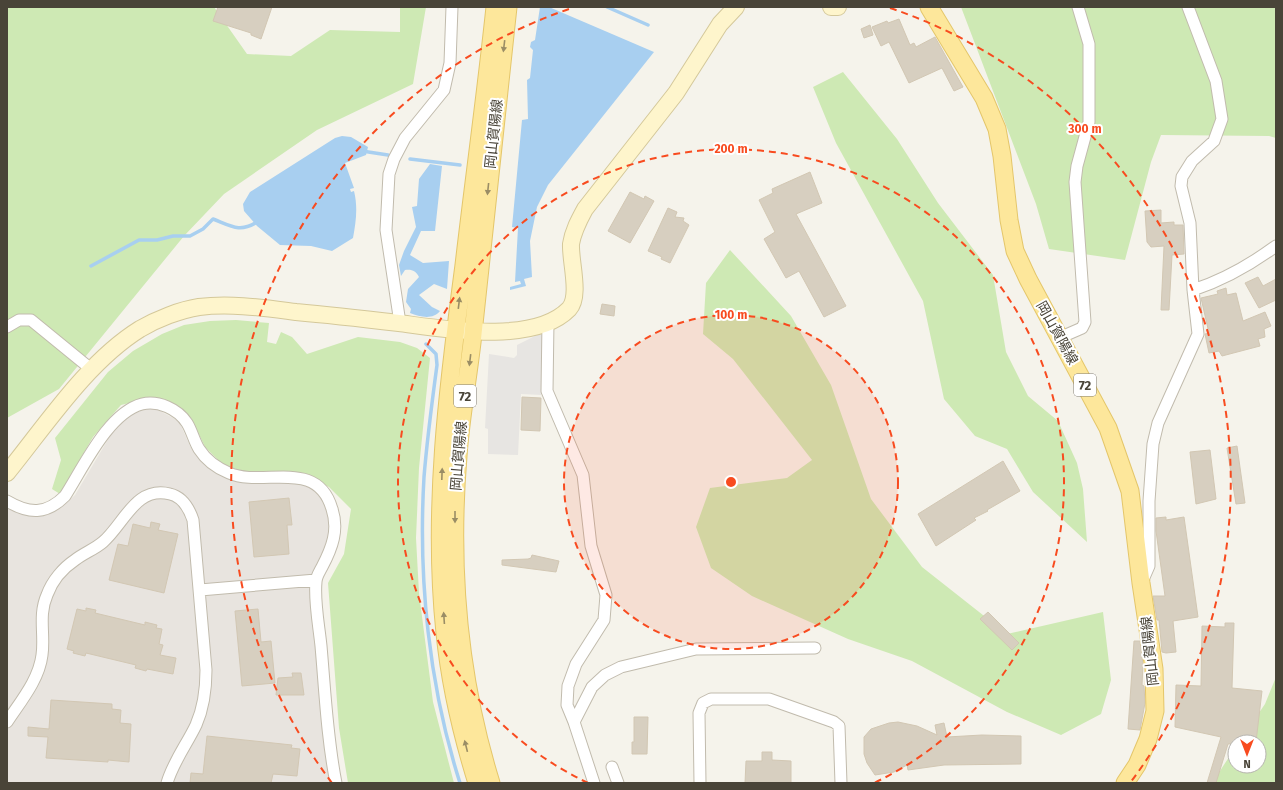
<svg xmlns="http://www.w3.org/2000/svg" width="1283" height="790" font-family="'Fira Sans','Noto Sans JP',sans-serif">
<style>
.industrial{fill:#e8e4df}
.green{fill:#cee9b4}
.parking{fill:#e7e5e2}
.water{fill:#a8cff0}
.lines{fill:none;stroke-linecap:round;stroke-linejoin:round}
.stream{stroke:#a8cff0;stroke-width:3.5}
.building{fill:#d7cfc0;stroke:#d2c7b3}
.street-casing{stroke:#c1bbad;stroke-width:13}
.secondary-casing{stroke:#d4c89a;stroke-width:18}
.primary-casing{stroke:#e4c66a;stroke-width:19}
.street{stroke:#fff;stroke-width:11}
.secondary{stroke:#fef5cc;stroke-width:16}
.primary{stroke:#fde79b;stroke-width:17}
.oneway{fill:#9a8d65}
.ring{fill:none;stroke:#f84b1f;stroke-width:2;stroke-dasharray:7 5}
.labels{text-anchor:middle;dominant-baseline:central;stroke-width:4;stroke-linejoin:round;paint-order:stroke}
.shield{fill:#fff;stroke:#807c74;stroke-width:1}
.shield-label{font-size:13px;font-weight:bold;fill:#494438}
.street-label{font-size:14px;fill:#494438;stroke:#fff}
.centre{fill:#f84b1f;stroke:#fff;stroke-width:2}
.ring-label{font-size:12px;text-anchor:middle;font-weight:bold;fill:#f84b1f;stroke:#fff;stroke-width:4;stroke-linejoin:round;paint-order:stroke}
</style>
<rect width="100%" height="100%" fill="#f5f3eb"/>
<path class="industrial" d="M 145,409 L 156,409 L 179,421 L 190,446 L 203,462 L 221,475 L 236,481 L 296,482 L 309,486 L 319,494 L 328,510 L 330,536 L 312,574 L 312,591 L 325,755 L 330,783 L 7,783 L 7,507 L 30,516 L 44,516 L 64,505 L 75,495 L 113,431 L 130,415 Z"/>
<path class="green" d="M 7,7 L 214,7 L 247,54 L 291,56 L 330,30 L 400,32 L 400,7 L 426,7 L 413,84 L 317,130 L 224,194 L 184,236 L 59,389 L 7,418 Z
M 961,7 L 1276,7 L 1276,138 L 1269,136 L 1161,135 L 1151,162 L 1125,260 L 1049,249 L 1036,204 Z
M 843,72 L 897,139 L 938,203 L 993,275 L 1006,352 L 1028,396 L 1058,421 L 1077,463 L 1083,489 L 1087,542 L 1033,492 L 1007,449 L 975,436 L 944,399 L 923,301 L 836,143 L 813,87 Z
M 730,250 L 791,316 L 831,385 L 871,499 L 922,567 L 1007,634 L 1103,612 L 1111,680 L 1101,714 L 1061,735 L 1007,712 L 912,661 L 848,639 L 752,596 L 711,568 L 696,527 L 710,488 L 787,478 L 812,460 L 733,359 L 703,334 L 706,283 Z
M 236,320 L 269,323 L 267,342 L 276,344 L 281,332 L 292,337 L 307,354 L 358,337 L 400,342 L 417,348 L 430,358 L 419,468 L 416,538 L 419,593 L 433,702 L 454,783 L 348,783 L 339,728 L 328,583 L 344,554 L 351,509 L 329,487 L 304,473 L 241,471 L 221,463 L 205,447 L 191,418 L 176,405 L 150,398 L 121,405 L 93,437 L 60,494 L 52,489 L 61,460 L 55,438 L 108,372 L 133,351 L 162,334 L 184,325 L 210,321 Z
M 1276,677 L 1276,783 L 1212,783 L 1235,748 L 1235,766 L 1259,766 L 1259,742 L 1239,742 L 1265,704 Z"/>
<path class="parking" d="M 543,332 L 541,395 L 521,394 L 518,455 L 488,454 L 488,429 L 485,428 L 489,354 L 514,358 L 517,355 L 517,345 Z"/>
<path class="water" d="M 540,7 L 549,7 L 654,52 L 548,185 L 537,207 L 530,241 L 532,277 L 524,279 L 526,286 L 510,290 L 510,287 L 521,284 L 520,281 L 515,282 L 518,228 L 512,227 L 522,120 L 528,119 L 527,80 L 530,78 L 533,50 L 530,47 L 531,42 L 535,40 Z
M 342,136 L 351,137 L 368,147 L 366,155 L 345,163 L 354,188 L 350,189 L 351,192 L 354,191 C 358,207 356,222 353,238 L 332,251 L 311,246 L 280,245 L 257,226 L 244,211 L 243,204 L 250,192 L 335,138 Z
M 430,164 L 442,166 L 435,231 L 421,231 L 410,255 L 423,263 L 449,261 L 447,289 L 434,284 L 419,295 L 432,307 L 440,311 C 433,320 420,317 410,313 L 411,309 L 406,302 L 408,289 L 419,277 C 416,271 412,269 405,270 L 401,276 L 399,265 L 404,251 L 416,227 L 412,207 L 417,206 L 419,179 Z"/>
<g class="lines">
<path class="stream" d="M 607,7 L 648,25
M 362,151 L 388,155
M 410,159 L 460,165
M 91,266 L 139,240 L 157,240 L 173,236 L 190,236 L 203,229 L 213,219 C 231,226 240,233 257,222
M 426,344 L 436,354 L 437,365 C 432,402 427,440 424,477 C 418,579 429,686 460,783"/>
</g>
<path class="building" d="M 218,7 L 272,7 L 261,39 L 251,35 L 251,33 L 213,21 Z
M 899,19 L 910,45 L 914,43 L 916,47 L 935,37 L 963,87 L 954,91 L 942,68 L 909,83 L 889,42 L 881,46 L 872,27 L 887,21 L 888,23 Z
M 870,25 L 873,35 L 864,38 L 861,29 Z
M 810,172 L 822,203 L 796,214 L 846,306 L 824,317 L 799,271 L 786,278 L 764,239 L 775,232 L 759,200 L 773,193 L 772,189 Z
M 630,192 L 644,199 L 645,196 L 654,201 L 630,243 L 608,231 Z
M 668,208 L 677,212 L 675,217 L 684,218 L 683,221 L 689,225 L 670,263 L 661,259 L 662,257 L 648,251 Z
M 1161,210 L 1161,223 L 1174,222 L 1174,225 L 1183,225 L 1184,254 L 1172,255 L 1169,310 L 1161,310 L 1164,246 L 1151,247 L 1147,242 L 1145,211 Z
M 1258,277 L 1263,286 L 1276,279 L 1276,300 L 1259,308 L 1245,283 Z
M 1226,288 L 1227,295 L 1236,293 L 1243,321 L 1265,312 L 1271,326 L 1264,329 L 1265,337 L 1258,339 L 1260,346 L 1222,356 L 1219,351 L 1209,353 L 1205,334 L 1209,333 L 1201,298 L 1218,294 L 1217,291 Z
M 602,304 L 615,306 L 614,316 L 600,314 Z
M 522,397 L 541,398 L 540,431 L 521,430 Z
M 1237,446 L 1245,503 L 1236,504 L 1227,448 Z
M 1210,450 L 1216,499 L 1196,504 L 1190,452 Z
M 1003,461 L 1020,491 L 987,510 L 988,511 L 974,518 L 976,520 L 936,546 L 918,514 Z
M 289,498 L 292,525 L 287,525 L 289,554 L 254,557 L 249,502 Z
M 1166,517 L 1166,520 L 1184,517 L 1198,617 L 1173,621 L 1176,652 L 1166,653 L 1162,652 L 1159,620 L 1157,620 L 1153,596 L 1165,596 L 1156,531 L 1156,518 Z
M 151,522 L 160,524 L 158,530 L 178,534 L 164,593 L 109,580 L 118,544 L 128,546 L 133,524 L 150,528 Z
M 532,555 L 559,561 L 556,572 L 502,565 L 502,560 L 528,559 L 531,558 Z
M 86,608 L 96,610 L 95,613 L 145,625 L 145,622 L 157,625 L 156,628 L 162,629 L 159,644 L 163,645 L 160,655 L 176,658 L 173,674 L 147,669 L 146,671 L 135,668 L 136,665 L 86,653 L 85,656 L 73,653 L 74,651 L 67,649 L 77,609 L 86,611 Z
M 258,609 L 261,642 L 271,641 L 275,683 L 242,686 L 235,611 Z
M 988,612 L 1019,643 L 1012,650 L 980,619 Z
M 1225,623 L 1234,623 L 1232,688 L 1262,691 L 1256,742 L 1228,744 L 1216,783 L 1207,783 L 1221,737 L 1175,727 L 1176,685 L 1201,686 L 1202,626 L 1225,627 Z
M 1134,641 L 1140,641 L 1143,664 L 1142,685 L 1144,686 L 1145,703 L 1140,730 L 1128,729 Z
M 292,673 L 301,673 L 304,695 L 276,695 L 278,678 L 293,677 Z
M 51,700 L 112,704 L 112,709 L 121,710 L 120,723 L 131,724 L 129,762 L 108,760 L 108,762 L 46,758 L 48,737 L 28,736 L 28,727 L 49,729 Z
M 634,717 L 648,717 L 647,754 L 632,754 L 632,742 L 634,742 Z
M 898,722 L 917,726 L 937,735 L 935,725 L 944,723 L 947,737 L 982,735 L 1021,736 L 1021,764 L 944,765 L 908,770 L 907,765 L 894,772 L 875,775 L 867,763 L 864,754 L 864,737 L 871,729 L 889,723 Z
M 207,736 L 292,745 L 291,748 L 300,749 L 297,776 L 273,774 L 271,783 L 190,783 L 191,773 L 203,774 Z
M 762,752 L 772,752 L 772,760 L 791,761 L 791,783 L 745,783 L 746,761 L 762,761 Z"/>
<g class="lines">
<g class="street-casing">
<path id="street" d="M 1193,290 C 1224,280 1250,265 1276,246
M 548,322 L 547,391 L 583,475 L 591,546 L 606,595 L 604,620 L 576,664 L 568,686 L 567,705 L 574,722 L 594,783
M 400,323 L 386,230 L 389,174 L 394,159 L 405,138 L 444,90 L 450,63 L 452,7
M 7,327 L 19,320 L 31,320 L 91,369
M 1059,338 L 1082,328 L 1085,322 L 1075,182 L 1077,166 L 1089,122 L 1089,44 L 1078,7
M 7,501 C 29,514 46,515 65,496 C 83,468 108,413 142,404 C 158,400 178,409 187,423 C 192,431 194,441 199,449 C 206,460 217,468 229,473 C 263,488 317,457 332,509 C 339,530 332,548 322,567 C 320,571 316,577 316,582 C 314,601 319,626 321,646 C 325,691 327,738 336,783
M 1142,582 L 1149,566 L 1149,501 L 1153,444 L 1158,423 L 1198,334 L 1193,290 L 1190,223 L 1181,186 L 1182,177 L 1192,161 L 1214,141 L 1222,119 L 1216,81 L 1188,7
M 200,590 L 316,580
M 7,722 C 20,702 39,680 42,655 C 45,635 38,615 47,595 C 52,581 63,568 75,560 C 84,553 95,549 103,542 C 124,524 136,485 170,494 C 183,497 189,508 193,520 L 206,670 C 206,689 204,707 196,725 C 187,744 173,762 167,783
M 574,722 L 592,687 L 605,675 L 621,667 L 696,649 L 815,648
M 612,767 L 618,783
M 700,783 L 699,713 L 703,703 L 711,699 L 769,699 L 834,722 L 839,726 L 841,783"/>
</g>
<g class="secondary-casing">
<path id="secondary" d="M 831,7 L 838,7
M 7,473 C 46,425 87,362 140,329 C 157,319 180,310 199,307 C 231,303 264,308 296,312 C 330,315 365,319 399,323 C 444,329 534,345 569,309 C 581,296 570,261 571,244 C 573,231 579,220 585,209 L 676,93 L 720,24 L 736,7"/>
</g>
<g class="primary-casing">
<path id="primary" d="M 929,7 L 984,98 L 997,129 L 1002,156 L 1009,220 L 1015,251 L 1028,279 L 1108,428 L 1130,491 L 1141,583 L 1154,669 L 1155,711 L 1148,739 L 1137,765 L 1125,783
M 477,783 C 462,735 450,684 445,633 C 432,510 448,386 464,265 C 474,179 486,93 495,7
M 491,783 C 458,677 449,567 458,456 C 461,412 470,368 474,324 C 485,218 496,112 508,7"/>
</g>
<use href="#street" class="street"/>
<use href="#secondary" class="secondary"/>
<use href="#primary" class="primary"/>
</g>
<defs><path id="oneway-solid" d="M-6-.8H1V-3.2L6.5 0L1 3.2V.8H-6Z"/></defs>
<g class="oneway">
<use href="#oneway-solid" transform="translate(504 46) rotate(97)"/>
<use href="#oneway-solid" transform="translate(488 189) rotate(96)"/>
<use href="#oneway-solid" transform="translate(459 303) rotate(-83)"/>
<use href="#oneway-solid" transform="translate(470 360) rotate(97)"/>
<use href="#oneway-solid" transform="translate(442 474) rotate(-88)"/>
<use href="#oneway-solid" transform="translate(455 517) rotate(90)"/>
<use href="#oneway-solid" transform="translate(444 618) rotate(-94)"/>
<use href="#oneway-solid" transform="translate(466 746) rotate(-104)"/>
</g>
<circle cx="731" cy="482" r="167" fill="#f84b1f" fill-opacity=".12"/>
<g class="ring">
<circle cx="731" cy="482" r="167"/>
<path d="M588 783A333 333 0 1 1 874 783"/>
<path d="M332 783A500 500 0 0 1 572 8M890 8A500 500 0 0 1 1130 783"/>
</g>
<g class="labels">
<g class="shield">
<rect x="1074" y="374" width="22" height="22" rx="3"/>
<rect x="454" y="385" width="22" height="22" rx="3"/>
</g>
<g class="shield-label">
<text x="1085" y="385">72</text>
<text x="465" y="396">72</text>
</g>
<g class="street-label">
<text transform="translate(494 134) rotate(-84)">岡山賀陽線</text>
<text transform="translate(1057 333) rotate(61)">岡山賀陽線</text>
<text transform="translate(459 456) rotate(-85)">岡山賀陽線</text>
<text transform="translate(1150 651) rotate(-96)">岡山賀陽線</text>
</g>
</g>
<circle cx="731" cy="482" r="6" class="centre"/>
<g class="ring-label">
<text x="1085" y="133">300 m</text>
<text x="731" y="153">200 m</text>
<text x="731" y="319">100 m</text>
</g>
<rect width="1283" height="790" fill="none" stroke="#494438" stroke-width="16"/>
<g transform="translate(1247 754) rotate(180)"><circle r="19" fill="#ffffff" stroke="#b6b4af"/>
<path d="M0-3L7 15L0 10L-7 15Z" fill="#f84b1f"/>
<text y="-6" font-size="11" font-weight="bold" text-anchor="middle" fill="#494438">N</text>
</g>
</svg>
